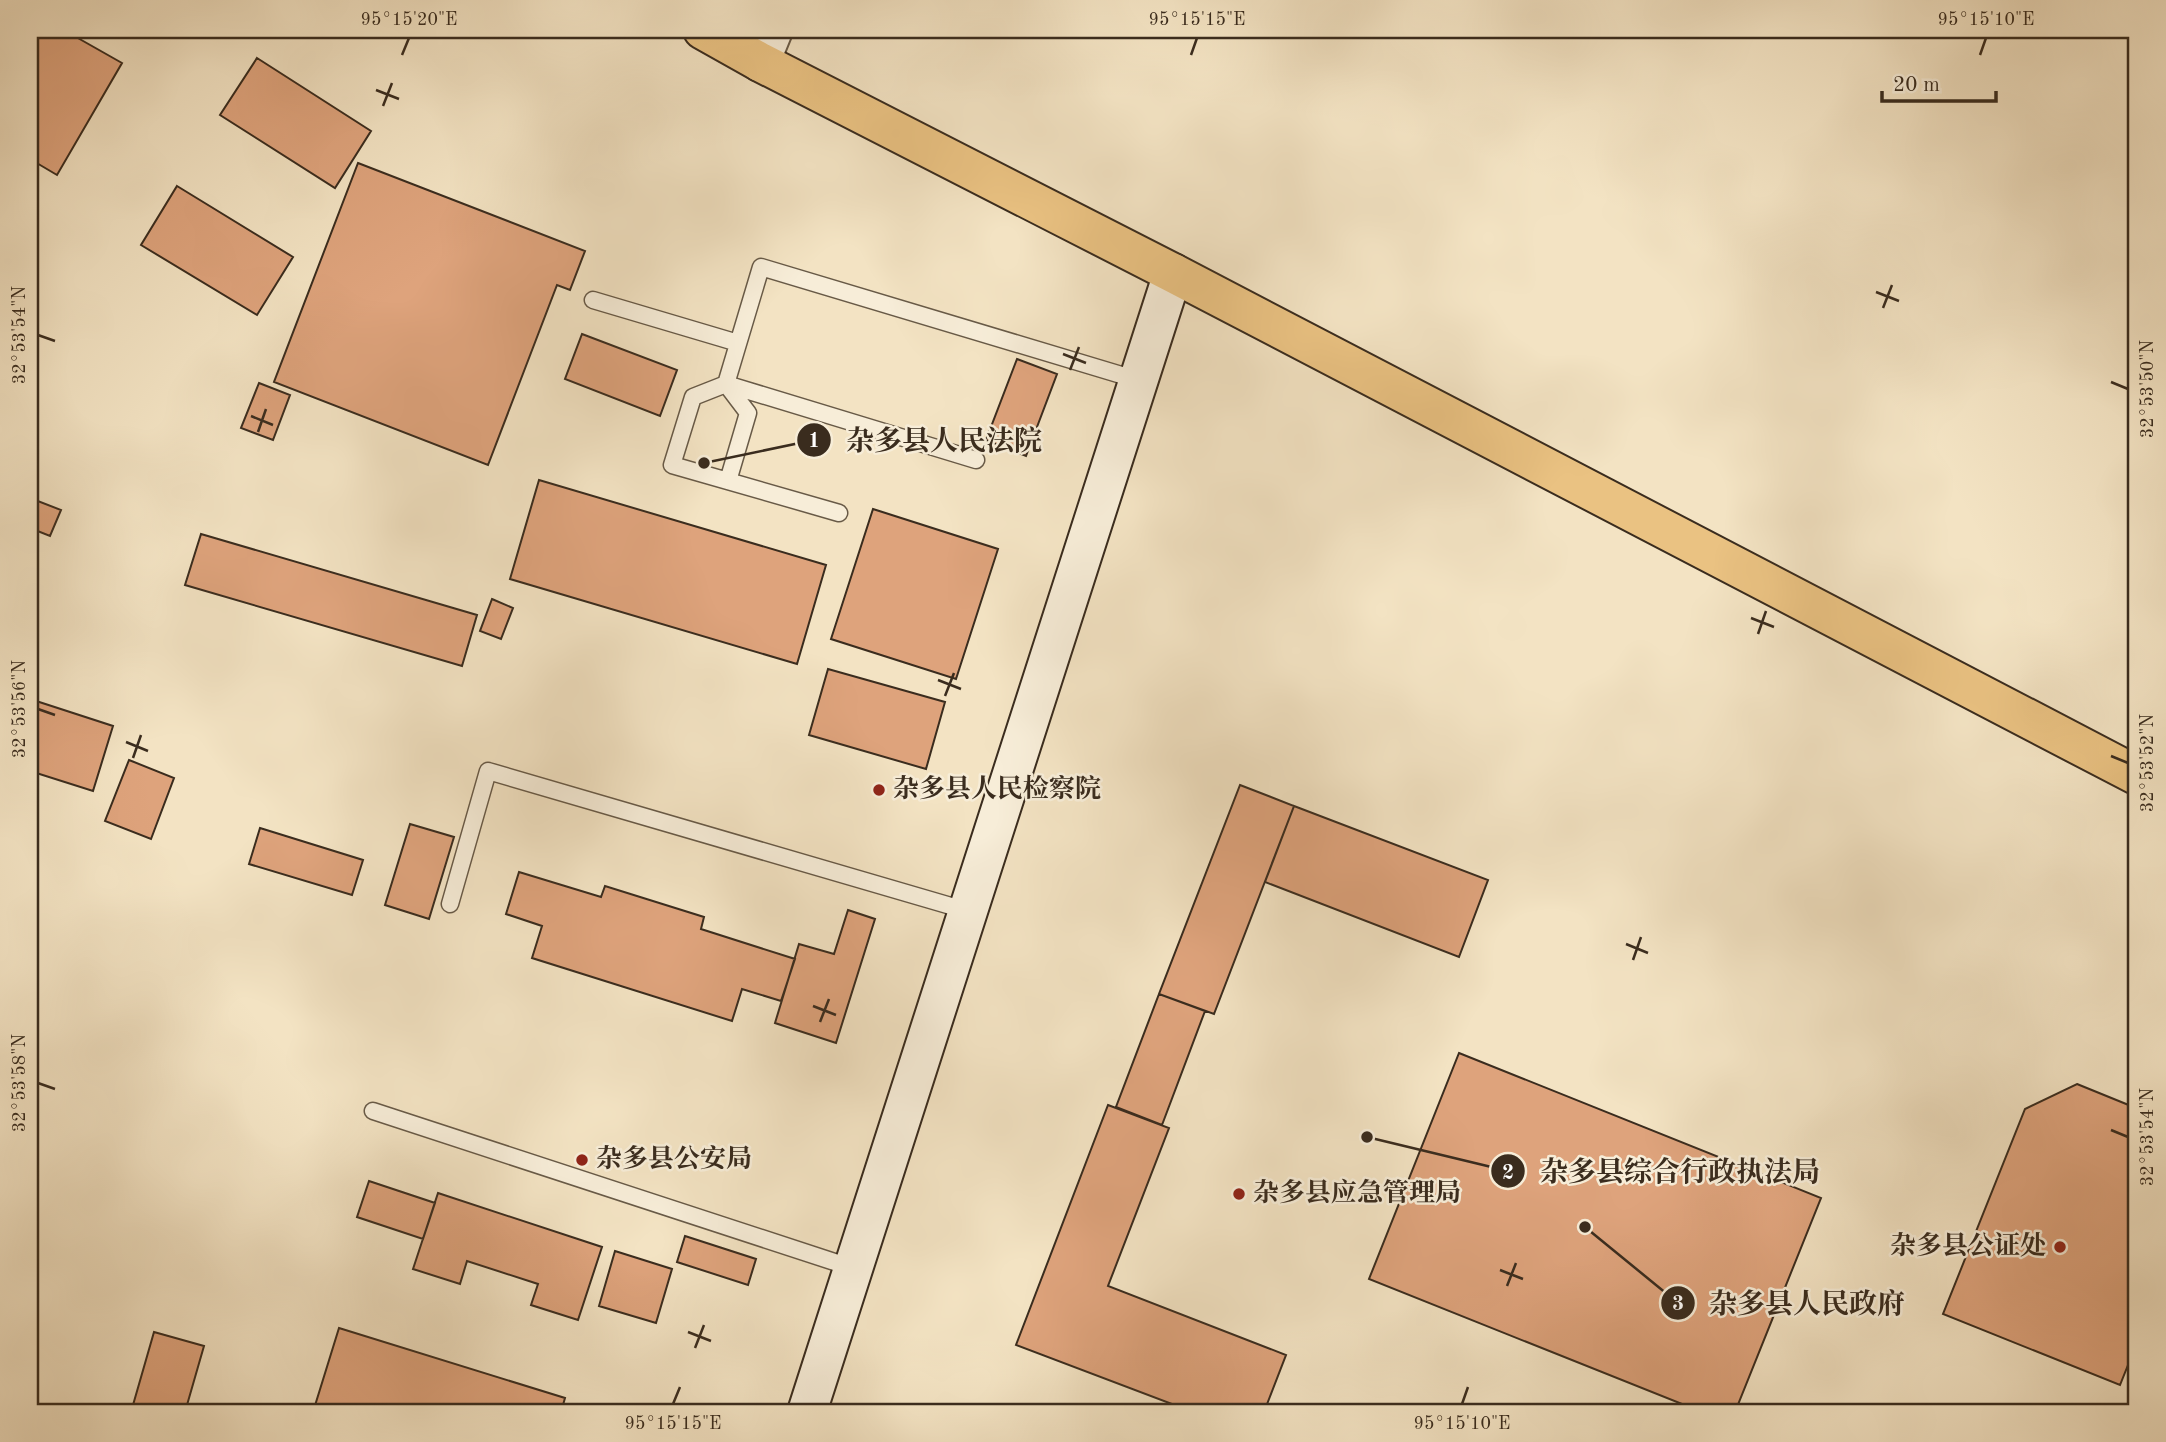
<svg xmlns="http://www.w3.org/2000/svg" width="2166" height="1442" font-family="'Old Standard TT','Noto Serif SC',serif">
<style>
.building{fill:#dea37c;stroke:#3a2c1e;stroke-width:2}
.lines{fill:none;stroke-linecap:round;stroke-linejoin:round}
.service-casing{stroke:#685a47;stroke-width:19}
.tertiary-casing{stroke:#685a47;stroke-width:42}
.secondary-casing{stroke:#3a2c1e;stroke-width:42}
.primary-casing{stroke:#3a2c1e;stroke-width:42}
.service{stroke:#f7edd8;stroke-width:16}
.tertiary{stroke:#f7edd8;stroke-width:38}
.secondary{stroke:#f7edd8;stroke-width:38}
.primary{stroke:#eac282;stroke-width:38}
.ticks{fill:none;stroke:#3a2c1e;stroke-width:2.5}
.poi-dot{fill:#8f2418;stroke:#f7edd8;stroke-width:2.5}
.labels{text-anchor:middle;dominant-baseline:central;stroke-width:5;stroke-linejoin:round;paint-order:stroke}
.poi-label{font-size:26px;font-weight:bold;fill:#3a2c1e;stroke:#f7edd8;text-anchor:start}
.leader{fill:none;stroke:#3a2c1e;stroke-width:2.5}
.callout-dot{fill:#3a2c1e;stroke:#f7edd8;stroke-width:2.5}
.mark-label{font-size:21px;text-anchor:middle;font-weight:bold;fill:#fff}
.callout-label{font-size:28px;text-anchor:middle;font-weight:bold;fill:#3a2c1e;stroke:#f7edd8;stroke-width:5;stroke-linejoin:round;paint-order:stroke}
.neatline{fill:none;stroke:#3a2c1e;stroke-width:2.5}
.ticks-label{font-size:18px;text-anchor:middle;fill:#3a2c1e}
</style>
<rect width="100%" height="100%" fill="#f3e3c3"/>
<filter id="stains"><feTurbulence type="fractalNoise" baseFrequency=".00286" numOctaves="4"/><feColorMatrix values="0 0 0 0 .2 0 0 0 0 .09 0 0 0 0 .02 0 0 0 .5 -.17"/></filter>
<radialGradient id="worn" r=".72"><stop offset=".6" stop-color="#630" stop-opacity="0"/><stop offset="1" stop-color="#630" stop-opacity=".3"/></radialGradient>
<path class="building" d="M 30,30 L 71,30 L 69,33 L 122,63 L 57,175 L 30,159 Z
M 257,58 L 371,131 L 335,188 L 220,115 Z
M 358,163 L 585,251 L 570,290 L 557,285 L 488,465 L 274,382 Z
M 177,186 L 293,257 L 257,315 L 141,245 Z
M 582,334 L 677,370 L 660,416 L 565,379 Z
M 1017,359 L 1057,374 L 1026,456 L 986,440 Z
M 259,383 L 290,395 L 273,440 L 241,428 Z
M 539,480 L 826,565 L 797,664 L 510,579 Z
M 30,498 L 61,510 L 50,536 L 30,528 Z
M 873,509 L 998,549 L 956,679 L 831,639 Z
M 201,534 L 477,615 L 462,666 L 185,585 Z
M 492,599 L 513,608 L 501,639 L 480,631 Z
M 828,669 L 945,702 L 926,769 L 809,735 Z
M 30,699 L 113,726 L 93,791 L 30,771 Z
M 129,760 L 174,778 L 151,839 L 105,821 Z
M 1240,785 L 1294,806 L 1214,1014 L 1159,994 Z
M 1294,806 L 1488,880 L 1459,957 L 1265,882 Z
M 410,824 L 454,837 L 429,919 L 385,905 Z
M 260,828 L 363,860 L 352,895 L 249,864 Z
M 519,872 L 601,897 L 605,886 L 704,917 L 701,929 L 795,959 L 781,1001 L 742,989 L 732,1021 L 532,958 L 542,926 L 506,914 Z
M 848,910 L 875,919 L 836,1043 L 775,1023 L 799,944 L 834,954 Z
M 1159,994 L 1205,1011 L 1162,1125 L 1116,1107 Z
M 1459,1053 L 1821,1198 L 1735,1412 L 1702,1412 L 1369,1279 Z
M 2077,1084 L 2136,1108 L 2136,1345 L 2120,1385 L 1943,1314 L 2025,1109 Z
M 1108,1105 L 1169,1128 L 1108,1286 L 1286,1355 L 1264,1412 L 1193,1412 L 1016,1345 Z
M 369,1181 L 435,1203 L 423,1239 L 357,1217 Z
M 438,1193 L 602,1247 L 578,1320 L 531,1305 L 538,1284 L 467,1261 L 460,1284 L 413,1269 Z
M 685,1236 L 756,1259 L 748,1285 L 677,1262 Z
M 615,1251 L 672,1269 L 656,1323 L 599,1306 Z
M 339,1328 L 565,1398 L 561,1412 L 313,1412 Z
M 154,1332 L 204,1346 L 185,1412 L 131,1412 Z"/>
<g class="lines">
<g class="service-casing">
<path id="service" d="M 593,300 L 738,343
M 728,481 L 748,413 L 726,384 L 976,460
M 839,513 L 672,465 L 693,397 L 726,384 L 761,267 L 1138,380
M 450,904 L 488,771 L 968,911
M 373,1111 L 853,1268"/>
</g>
<g class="tertiary-casing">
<path id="tertiary" d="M 760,62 L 773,30"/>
</g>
<g class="secondary-casing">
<path id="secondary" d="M 807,1412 L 1173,273"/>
</g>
<g class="primary-casing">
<path id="primary" d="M 703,30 L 760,62 L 1173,273 L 2136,775"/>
</g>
<use href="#service" class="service"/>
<use href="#tertiary" class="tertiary"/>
<use href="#secondary" class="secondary"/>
<use href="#primary" class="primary"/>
</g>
<path class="ticks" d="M 402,55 L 409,38M 1191,55 L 1197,38M 1980,55 L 1986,38M 376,90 L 399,99M 383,106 L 392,83M 1876,292 L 1899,301M 1883,308 L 1892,285M 38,335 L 55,341M 1063,354 L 1086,363M 1070,370 L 1079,347M 2111,382 L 2128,389M 251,416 L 273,425M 258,432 L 266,409M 1751,618 L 1774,627M 1758,634 L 1766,611M 938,680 L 961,689M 945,696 L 954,673M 38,709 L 55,715M 126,742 L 148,751M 2111,756 L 2128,763M 133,758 L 141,735M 1626,944 L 1648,953M 1633,960 L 1641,937M 813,1006 L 836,1015M 820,1022 L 829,999M 38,1083 L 55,1089M 2111,1130 L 2128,1137M 1500,1270 L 1523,1279M 1507,1286 L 1516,1263M 688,1332 L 711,1341M 695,1348 L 704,1325M 673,1404 L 680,1387M 1462,1404 L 1468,1387"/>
<g class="poi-dot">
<circle cx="879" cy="790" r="7"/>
<circle cx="582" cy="1160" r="7"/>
<circle cx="1239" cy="1194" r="7"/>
<circle cx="2060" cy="1247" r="7"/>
</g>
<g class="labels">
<g class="poi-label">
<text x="893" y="790">杂多县人民检察院</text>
<text x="596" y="1160">杂多县公安局</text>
<text x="1253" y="1194">杂多县应急管理局</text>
<text x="2046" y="1247" text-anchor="end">杂多县公证处</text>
</g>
</g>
<path class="leader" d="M704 463L814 440M1367 1137L1508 1171M1585 1227L1678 1303"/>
<g class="callout-dot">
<circle cx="704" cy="463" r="7"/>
<circle cx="1367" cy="1137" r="7"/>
<circle cx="1585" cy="1227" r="7"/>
<circle cx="814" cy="440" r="18"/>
<circle cx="1508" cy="1171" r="18"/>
<circle cx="1678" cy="1303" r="18"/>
</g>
<g class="mark-label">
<text x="814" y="447">1</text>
<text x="1508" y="1179">2</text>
<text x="1678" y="1310">3</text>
</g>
<g class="callout-label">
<text x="944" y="450">杂多县人民法院</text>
<text x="1680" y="1181">杂多县综合行政执法局</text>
<text x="1807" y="1313">杂多县人民政府</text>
</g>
<rect width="2166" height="1442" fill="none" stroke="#f3e3c3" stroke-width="77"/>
<path d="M1882 91v10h114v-10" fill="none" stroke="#3a2c1e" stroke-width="3.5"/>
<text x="1893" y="91" font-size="21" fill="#3a2c1e" stroke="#f7edd8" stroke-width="5" paint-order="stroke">20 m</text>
<rect x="38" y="38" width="2090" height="1366" class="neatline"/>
<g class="ticks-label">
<text x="409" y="25">95°15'20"E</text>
<text x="1197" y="25">95°15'15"E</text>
<text x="1986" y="25">95°15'10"E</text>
<text transform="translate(19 335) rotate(-90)" y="6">32°53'54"N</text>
<text transform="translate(2147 389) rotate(-90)" y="6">32°53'50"N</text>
<text transform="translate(19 709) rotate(-90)" y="6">32°53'56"N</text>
<text transform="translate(2147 763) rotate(-90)" y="6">32°53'52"N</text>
<text transform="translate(19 1083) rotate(-90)" y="6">32°53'58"N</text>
<text transform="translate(2147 1137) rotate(-90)" y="6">32°53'54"N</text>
<text x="673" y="1429">95°15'15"E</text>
<text x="1462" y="1429">95°15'10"E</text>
</g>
<rect width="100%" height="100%" filter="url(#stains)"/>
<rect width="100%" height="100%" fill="url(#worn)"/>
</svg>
